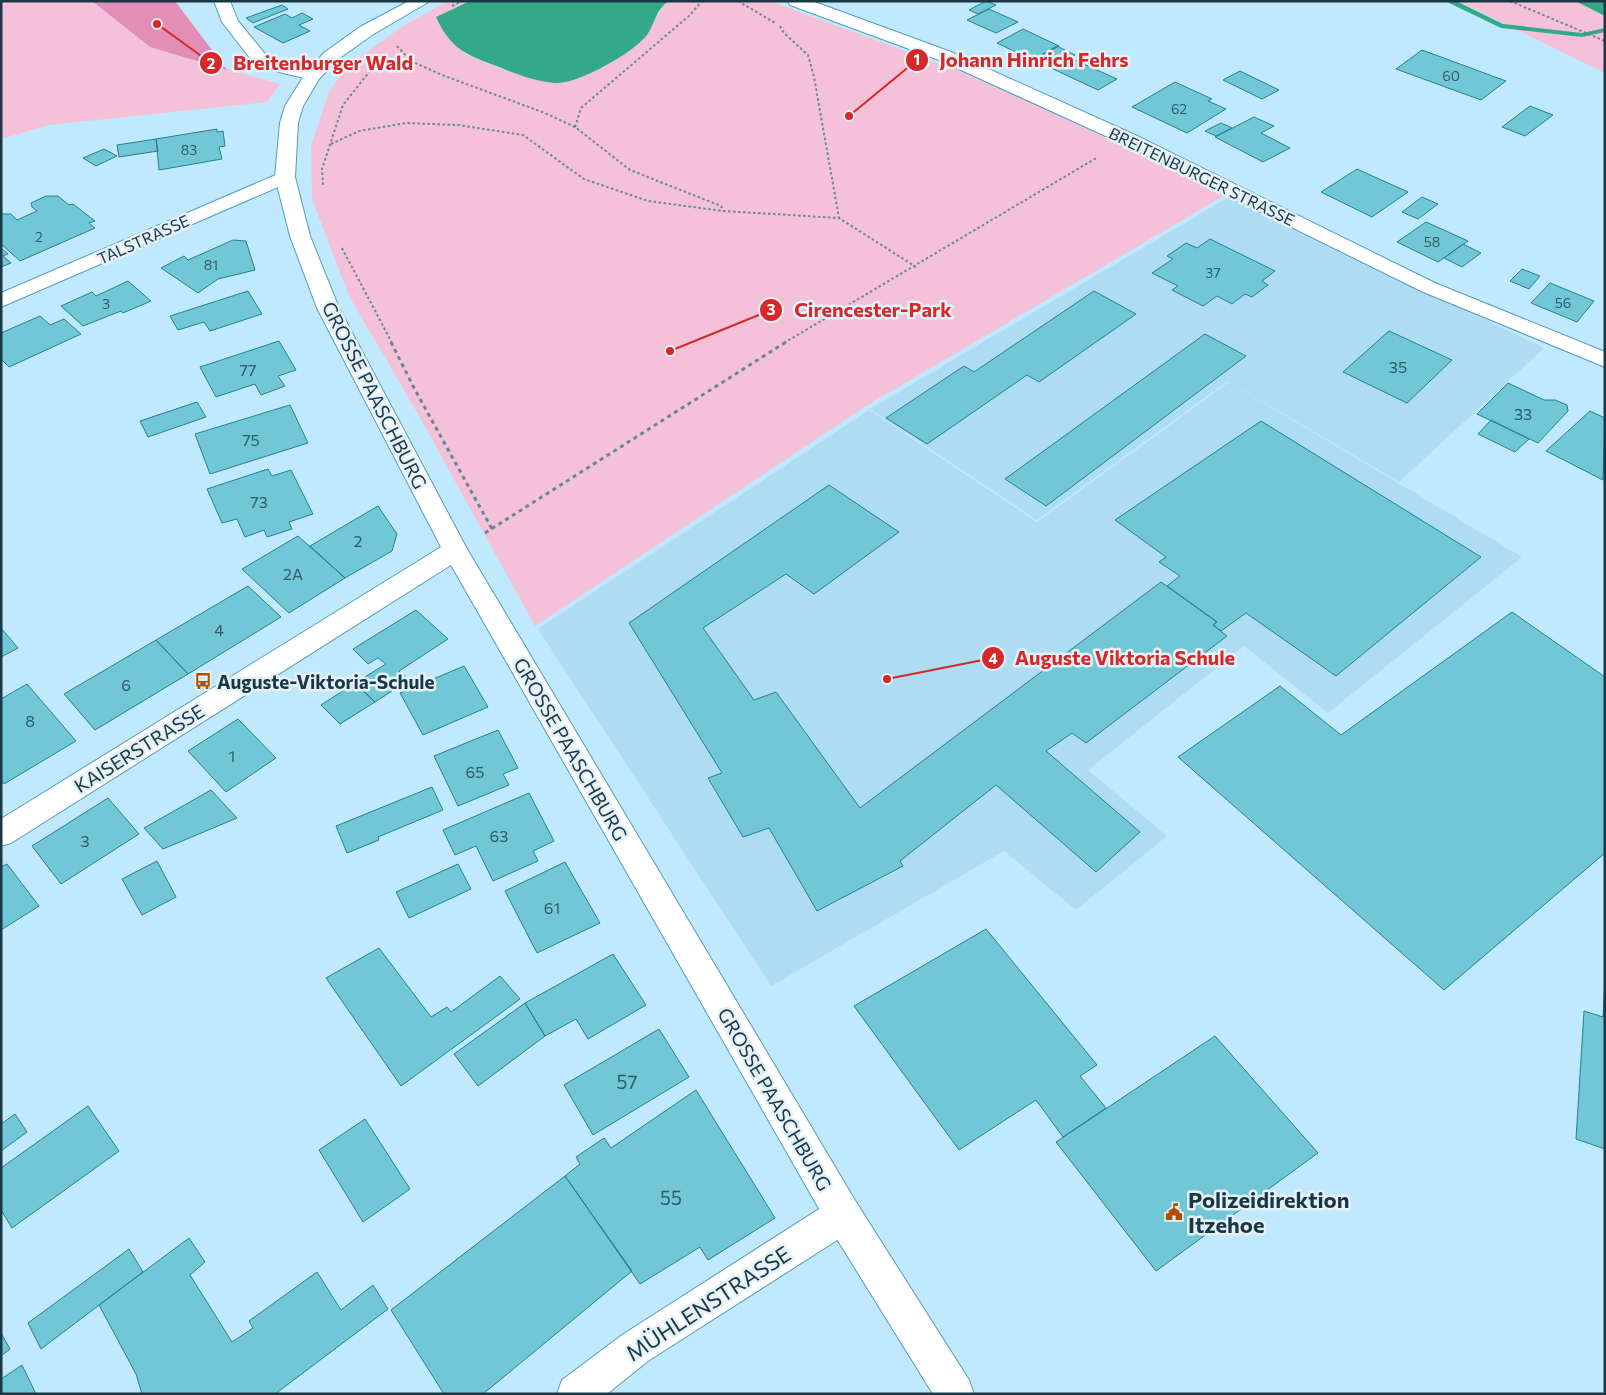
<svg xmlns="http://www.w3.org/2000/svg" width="1606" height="1395" font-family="Commissioner,sans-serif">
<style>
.built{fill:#aedcf3}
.green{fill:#f5c1d8}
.forest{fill:#e38eb7}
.water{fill:#34a988}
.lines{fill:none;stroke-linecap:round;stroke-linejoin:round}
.stream{fill:#34a988;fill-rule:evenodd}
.building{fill:#71c7d6;stroke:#24818f}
.street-casing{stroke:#559bbb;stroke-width:2}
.secondary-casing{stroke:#559bbb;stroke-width:2}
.path-far1{stroke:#689;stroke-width:2;stroke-dasharray:2.5 2.5;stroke-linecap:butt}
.path{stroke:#689;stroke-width:3;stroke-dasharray:4 4;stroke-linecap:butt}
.street{fill:#fff;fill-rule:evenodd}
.secondary{fill:#fff;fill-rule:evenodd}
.labels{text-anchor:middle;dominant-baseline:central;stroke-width:5;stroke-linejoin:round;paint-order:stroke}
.far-number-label{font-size:14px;fill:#305b69}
.far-street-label{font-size:16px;fill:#1a3745;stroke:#e4f1f8}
.number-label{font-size:16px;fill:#305b69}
.street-label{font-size:19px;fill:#1a3745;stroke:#e4f1f8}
.poi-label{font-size:19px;font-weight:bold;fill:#1a3745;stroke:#e4f1f8;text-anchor:start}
.near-number-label{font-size:19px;fill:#305b69}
.near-poi-label{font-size:22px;font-weight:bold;fill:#1a3745;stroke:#e4f1f8;text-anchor:start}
.near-street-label{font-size:22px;fill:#1a3745;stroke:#e4f1f8}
.leader{fill:none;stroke:#d62828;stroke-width:2}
.callout-dot{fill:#d62828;stroke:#e4f1f8;stroke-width:2}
.mark-label{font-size:15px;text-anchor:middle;font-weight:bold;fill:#fff}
.callout-label{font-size:20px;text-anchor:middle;font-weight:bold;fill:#d62828;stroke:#e4f1f8;stroke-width:5;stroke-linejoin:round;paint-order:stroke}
</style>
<rect width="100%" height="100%" fill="#c0e9fe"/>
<path class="built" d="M 1229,197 L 1544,348 L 1399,482 L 1228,381 L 1037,520 L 870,409 Z
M 1229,382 L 1522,557 L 1328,713 L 1244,646 L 1088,770 L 1167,836 L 1076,910 L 1004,851 L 771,986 L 538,629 L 869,410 L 1037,522 Z"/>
<path class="green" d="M 1,1 L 92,1 L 150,47 L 280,84 L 267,102 L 49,125 L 1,139 Z
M 448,1 L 470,1 L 436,18 L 464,54 L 504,70 L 555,83 L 647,35 L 664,4 L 670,1 L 770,1 L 954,69 L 1047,110 L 1225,195 L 866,406 L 535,626 L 418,414 L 349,296 L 312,199 L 311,146 L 329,92 L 347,66 L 403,26 Z
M 1458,1 L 1575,1 L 1605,16 L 1605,73 Z"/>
<path class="forest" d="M 92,1 L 175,1 L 227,70 L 150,47 Z"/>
<path class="water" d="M 470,1 L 670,1 C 657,6 655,24 647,35 C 633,53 577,85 554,83 C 536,81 515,74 499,67 C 467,55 451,50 436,17 Z
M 1575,1 L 1605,1 L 1605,16 Z"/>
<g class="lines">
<path class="stream" d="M 1445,1 L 1456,1 L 1503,24 L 1582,33 L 1605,28 L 1605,32 L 1582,37 L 1501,28 Z"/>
</g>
<path class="building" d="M 986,1 L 996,5 L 978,14 L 969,10 Z
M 282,5 L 288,9 L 253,23 L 246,18 Z
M 989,9 L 1018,22 L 996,33 L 967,20 Z
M 302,13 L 313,19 L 299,25 L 310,31 L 283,43 L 254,27 L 285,14 L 292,18 Z
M 1023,29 L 1059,46 L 1032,60 L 997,43 Z
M 1057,46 L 1075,55 L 1057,65 L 1039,56 Z
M 1422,50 L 1506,81 L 1481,100 L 1396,69 Z
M 1070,58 L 1117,79 L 1098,90 L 1051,68 Z
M 1240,71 L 1279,90 L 1262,99 L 1223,80 Z
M 1175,82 L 1212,99 L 1208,101 L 1226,109 L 1187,133 L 1132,107 Z
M 1530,106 L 1553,115 L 1525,136 L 1502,127 Z
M 1254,117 L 1274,126 L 1261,133 L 1290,148 L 1263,162 L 1215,137 Z
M 1221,123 L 1232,128 L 1216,136 L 1205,131 Z
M 217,129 L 217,132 L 223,131 L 225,146 L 219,147 L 222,159 L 159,170 L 156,139 Z
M 156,139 L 158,151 L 119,157 L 117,145 Z
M 104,149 L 117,156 L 96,166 L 83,158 Z
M 1357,169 L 1408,192 L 1372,217 L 1321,192 Z
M 46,196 L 58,196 L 69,205 L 73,204 L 95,221 L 89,223 L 95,228 L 20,261 L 1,244 L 1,214 L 11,214 L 17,220 L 37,211 L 32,207 L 31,203 Z
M 1422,197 L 1438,204 L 1418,219 L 1402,212 Z
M 1426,222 L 1468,241 L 1438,262 L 1397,242 Z
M 1210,239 L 1275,271 L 1262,281 L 1268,285 L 1252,297 L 1245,294 L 1232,304 L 1217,296 L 1203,306 L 1172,290 L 1178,286 L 1152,273 L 1173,259 L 1167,256 L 1186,243 L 1197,248 Z
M 233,240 L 246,241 L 255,270 L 218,279 L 198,293 L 161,268 L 184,256 L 188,260 Z
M 1463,244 L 1481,253 L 1462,267 L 1444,258 Z
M 1,248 L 8,254 L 3,256 L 11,263 L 1,267 Z
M 1522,269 L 1540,276 L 1529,289 L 1510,281 Z
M 128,281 L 151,301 L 123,313 L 121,311 L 83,326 L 61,306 L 92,292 L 96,296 Z
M 1550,283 L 1594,301 L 1577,322 L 1531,303 Z
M 248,291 L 262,314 L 210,331 L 204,322 L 178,330 L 170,316 Z
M 1094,291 L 1136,314 L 1039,382 L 1027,375 L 927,444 L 886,418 L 964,366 L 974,372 Z
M 40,316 L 50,325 L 64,319 L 81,334 L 9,367 L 1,359 L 1,333 Z
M 1389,331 L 1452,360 L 1407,403 L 1343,372 Z
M 1205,334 L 1246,356 L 1046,506 L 1005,479 Z
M 279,341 L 296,370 L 278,376 L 285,386 L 261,395 L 255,384 L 216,397 L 200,367 Z
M 1508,383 L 1544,400 L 1555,400 L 1567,405 L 1568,411 L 1538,443 L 1477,414 Z
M 197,402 L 206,417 L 148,437 L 140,421 Z
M 290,405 L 308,443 L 210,474 L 195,434 Z
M 1590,411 L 1605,418 L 1603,480 L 1546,451 Z
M 1491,420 L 1529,439 L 1515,452 L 1478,434 Z
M 1261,421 L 1481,557 L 1336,676 L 1246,613 L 1221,631 L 1213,625 L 1217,622 L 1167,586 L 1180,576 L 1159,562 L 1166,557 L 1115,520 Z
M 268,469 L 272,476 L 291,470 L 313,514 L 289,522 L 292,529 L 267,537 L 264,530 L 245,537 L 237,519 L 222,523 L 207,489 Z
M 829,485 L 899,532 L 814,594 L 786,574 L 703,628 L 754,700 L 776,692 L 860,808 L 1161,582 L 1217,622 L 1213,625 L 1227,636 L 1086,743 L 1072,733 L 1046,751 L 1140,832 L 1096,872 L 996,785 L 900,861 L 903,866 L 817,911 L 769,828 L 743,837 L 708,778 L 722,773 L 629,623 Z
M 378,506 L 397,534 L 392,551 L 345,578 L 310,546 Z
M 298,536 L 345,578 L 289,613 L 242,569 Z
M 248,586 L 281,617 L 188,674 L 156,640 Z
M 416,610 L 448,639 L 399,671 L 409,680 L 375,702 L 355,683 L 386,664 L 378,658 L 368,664 L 353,649 Z
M 1512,612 L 1605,677 L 1605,853 L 1444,990 L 1178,757 L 1280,686 L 1341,735 Z
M 1,628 L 18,648 L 1,657 Z
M 156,640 L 188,674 L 95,730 L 64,694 Z
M 464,666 L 488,707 L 423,735 L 400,693 Z
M 355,683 L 375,702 L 340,724 L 321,705 Z
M 27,684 L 76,741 L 4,784 L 1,780 L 1,699 Z
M 238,719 L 276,758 L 226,792 L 188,751 Z
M 498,730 L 518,768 L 503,774 L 509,785 L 458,806 L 434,756 Z
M 432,787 L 443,810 L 378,837 L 379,840 L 347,853 L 336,826 Z
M 211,790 L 237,818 L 163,849 L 144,828 Z
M 529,793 L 554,841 L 533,851 L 538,861 L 493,881 L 476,846 L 455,855 L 443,830 Z
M 108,798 L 139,834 L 61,884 L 32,846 Z
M 157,861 L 176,897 L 142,915 L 122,879 Z
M 565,862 L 600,923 L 537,953 L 505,891 Z
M 7,864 L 39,906 L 1,930 L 1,867 Z
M 458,864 L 471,889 L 409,918 L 396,892 Z
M 986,929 L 1097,1065 L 1080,1076 L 1106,1108 L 1063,1137 L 1036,1100 L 959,1150 L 854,1006 Z
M 379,948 L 431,1017 L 447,1007 L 451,1012 L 500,976 L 520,999 L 401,1086 L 326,978 Z
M 613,954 L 646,1005 L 588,1039 L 576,1019 L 545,1036 L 525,1003 Z
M 1605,977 L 1605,1149 L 1576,1139 L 1584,1011 L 1603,1017 Z
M 525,1003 L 545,1036 L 478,1086 L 454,1054 Z
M 659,1029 L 689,1077 L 593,1135 L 564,1085 Z
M 1215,1036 L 1318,1153 L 1156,1271 L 1056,1142 Z
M 696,1090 L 775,1218 L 708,1260 L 700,1247 L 640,1284 L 565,1176 L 580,1164 L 576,1157 L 604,1138 L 611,1148 Z
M 88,1106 L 119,1151 L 12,1228 L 1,1210 L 1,1168 Z
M 15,1114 L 27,1132 L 1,1151 L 1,1124 Z
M 365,1119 L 410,1189 L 363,1222 L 319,1150 Z
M 565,1176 L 632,1271 L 483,1394 L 444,1394 L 391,1310 Z
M 189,1238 L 205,1262 L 190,1275 L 232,1342 L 253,1328 L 249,1321 L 317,1272 L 341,1310 L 373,1285 L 388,1309 L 275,1394 L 142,1394 L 136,1374 L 99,1305 Z
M 129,1249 L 143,1272 L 41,1349 L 28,1323 Z
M 1,1333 L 10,1349 L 1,1356 Z
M 22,1365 L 36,1394 L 1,1394 L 1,1379 Z"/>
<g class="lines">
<g class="street-casing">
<path id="street" d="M 214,1 L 230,1 L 238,21 L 269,59 L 319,71 L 322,75 L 319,79 L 313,80 L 257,67 L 222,22 Z
M 788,1 L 812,1 L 951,52 L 1135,135 L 1435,283 L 1605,352 L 1605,367 L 1421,291 L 1121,143 L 939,60 L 790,5 Z
M 285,171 L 292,173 L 295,177 L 292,181 L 1,307 L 1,293 Z
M 843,1197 L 856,1202 L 861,1215 L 856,1228 L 648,1361 L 607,1394 L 557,1394 L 562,1380 L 622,1335 L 830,1202 Z"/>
</g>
<g class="secondary-casing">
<path id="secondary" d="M 409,1 L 430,1 L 372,35 L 337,60 L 319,79 L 303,106 L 298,123 L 295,177 L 310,236 L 339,308 L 467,549 L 856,1202 L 969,1380 L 974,1394 L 933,1394 L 830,1228 L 451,565 L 11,843 L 1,846 L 1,819 L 441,547 L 317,308 L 290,236 L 275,177 L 280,123 L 285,106 L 307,71 L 325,52 L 360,27 Z"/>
</g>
<path class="path-far1" d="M 738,1 L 775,23
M 1510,1 L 1605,41
M 452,6 L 462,1
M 780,26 L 784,33 L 808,55 L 814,77 L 839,218
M 397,46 L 411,61 L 442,75 L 545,113 L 575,127 L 630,170 L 721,206 L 723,211
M 575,127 L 581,108 L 690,15 L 702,1
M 331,144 L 359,131 L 406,123 L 458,125 L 523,135 L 584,179 L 648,201 L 723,211 L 839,218 L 916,267
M 323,185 L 322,169 L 343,105 L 377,62
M 342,248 L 392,343
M 784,343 L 1098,157"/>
<path class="path" d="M 391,342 L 414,388 L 492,529
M 485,533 L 786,342"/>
<use href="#street" class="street"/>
<use href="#secondary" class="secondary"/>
</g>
<defs>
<g id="bus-bare" transform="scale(1.35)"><path d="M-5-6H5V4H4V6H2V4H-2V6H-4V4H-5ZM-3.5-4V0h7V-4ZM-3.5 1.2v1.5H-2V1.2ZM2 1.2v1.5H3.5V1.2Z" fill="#af5000" stroke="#e4f1f8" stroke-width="2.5" paint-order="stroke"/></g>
<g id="civic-bare" transform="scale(1.35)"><path d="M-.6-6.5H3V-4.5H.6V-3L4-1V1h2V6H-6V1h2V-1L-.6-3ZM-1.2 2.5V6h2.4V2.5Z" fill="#af5000" stroke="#e4f1f8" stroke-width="2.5" paint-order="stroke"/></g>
</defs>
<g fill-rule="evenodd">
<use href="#bus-bare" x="203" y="681"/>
<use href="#civic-bare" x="1174" y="1212"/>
</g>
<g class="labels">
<g class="far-number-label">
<text x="1451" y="75">60</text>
<text x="1179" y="108">62</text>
<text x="189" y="149">83</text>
<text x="39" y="236">2</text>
<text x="1432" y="241">58</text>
<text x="211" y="264">81</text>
<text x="1213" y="272">37</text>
<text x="1563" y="302">56</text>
<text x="106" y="303">3</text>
</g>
<g class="far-street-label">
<text transform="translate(1202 176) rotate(26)">BREITENBURGER STRASSE</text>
<text transform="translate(143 239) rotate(-24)">TALSTRASSE</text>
</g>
<g class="number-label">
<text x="1398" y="366">35</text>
<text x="248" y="369">77</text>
<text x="1523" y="413">33</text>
<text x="251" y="439">75</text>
<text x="259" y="501">73</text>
<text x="358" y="540">2</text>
<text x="293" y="573">2A</text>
<text x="219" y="629">4</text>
<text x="126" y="684">6</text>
<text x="30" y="720">8</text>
<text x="232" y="755">1</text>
<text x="475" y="771">65</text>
<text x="499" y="835">63</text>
<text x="85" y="840">3</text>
<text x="552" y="907">61</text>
</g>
<g class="street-label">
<text transform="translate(375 395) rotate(63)">GROSSE PAASCHBURG</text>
<text transform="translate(139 748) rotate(-32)">KAISERSTRASSE</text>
<text transform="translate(571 749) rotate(60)">GROSSE PAASCHBURG</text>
<text transform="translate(775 1099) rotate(60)">GROSSE PAASCHBURG</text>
</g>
<g class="poi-label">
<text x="217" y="681">Auguste-Viktoria-Schule</text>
</g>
<g class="near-number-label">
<text x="627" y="1081">57</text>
<text x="671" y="1197">55</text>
</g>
<g class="near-poi-label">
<text x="1188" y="1199">Polizeidirektion<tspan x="1188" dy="25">Itzehoe</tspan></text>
</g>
<g class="near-street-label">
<text transform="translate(708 1303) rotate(-33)">MÜHLENSTRASSE</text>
</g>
</g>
<path class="leader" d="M849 116L917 60M157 24L211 63M670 351L771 310M887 679L993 658"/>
<g class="callout-dot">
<circle cx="849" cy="116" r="5"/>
<circle cx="157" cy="24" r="5"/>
<circle cx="670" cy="351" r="5"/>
<circle cx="887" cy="679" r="5"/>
<circle cx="917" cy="60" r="12"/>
<circle cx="211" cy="63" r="12"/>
<circle cx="771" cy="310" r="12"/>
<circle cx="993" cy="658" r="12"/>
</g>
<g class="mark-label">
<text x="917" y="65">1</text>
<text x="211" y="69">2</text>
<text x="771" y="315">3</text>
<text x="993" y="664">4</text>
</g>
<g class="callout-label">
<text x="1034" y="67">Johann Hinrich Fehrs</text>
<text x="323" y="70">Breitenburger Wald</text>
<text x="873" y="317">Cirencester-Park</text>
<text x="1125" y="665">Auguste Viktoria Schule</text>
</g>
<rect width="1606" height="1395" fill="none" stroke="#1a3745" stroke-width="5"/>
</svg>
